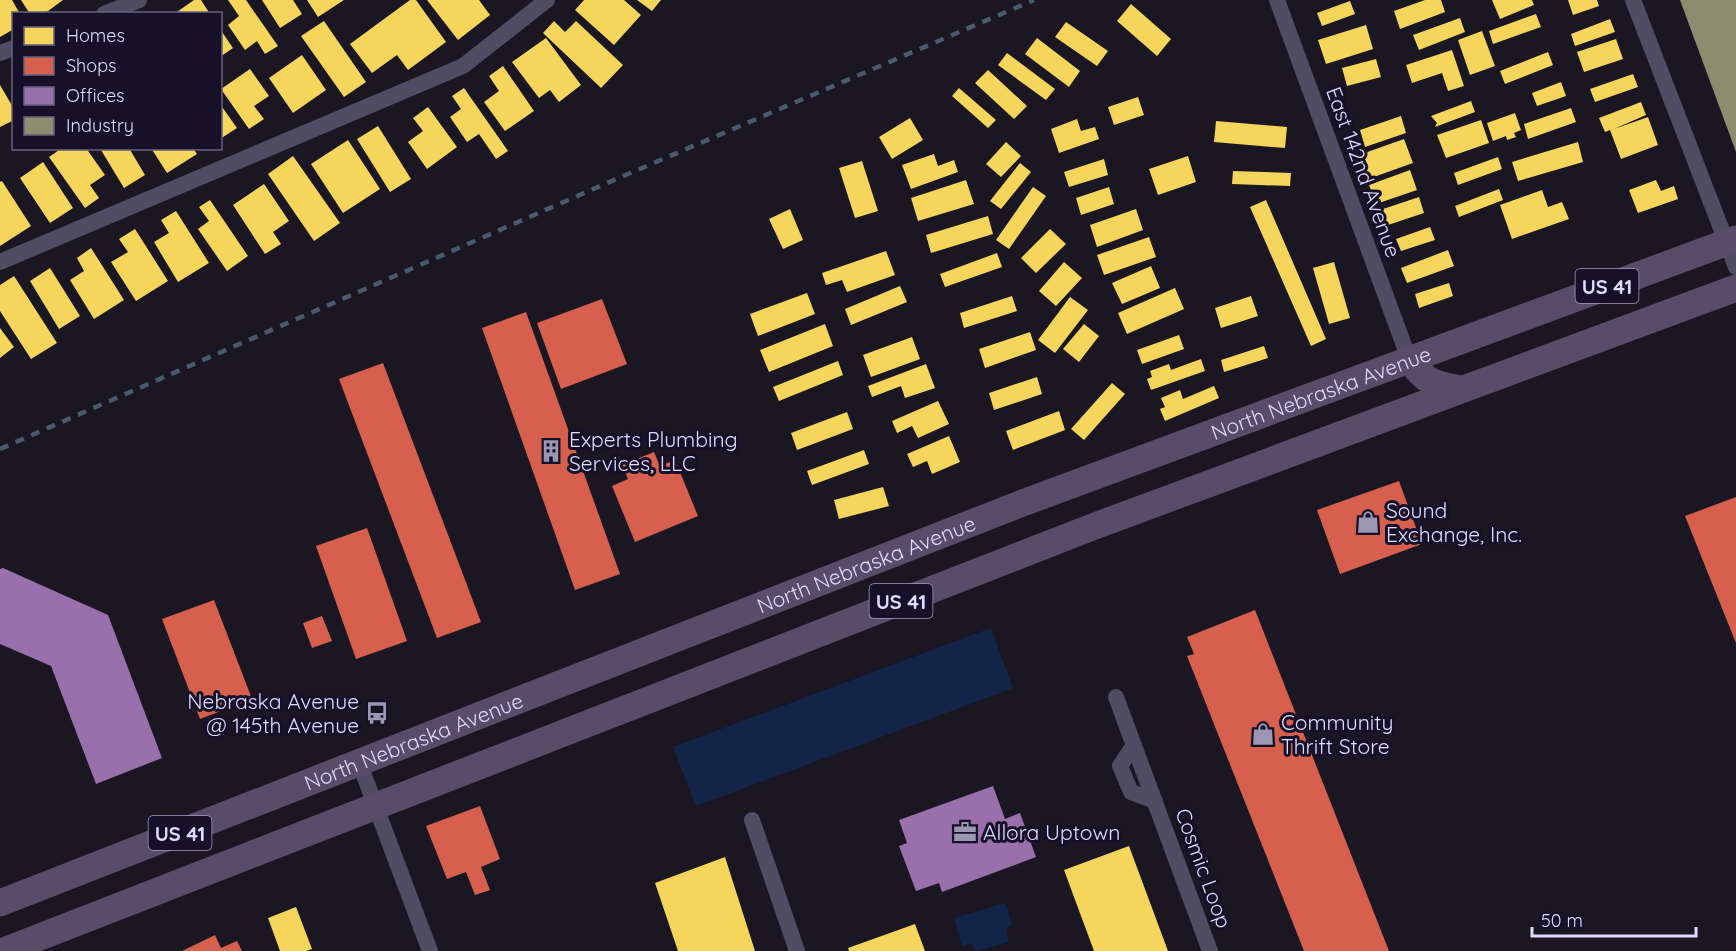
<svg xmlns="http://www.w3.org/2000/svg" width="1736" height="951" font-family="Quicksand,sans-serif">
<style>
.water{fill:#122549}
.homes{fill:#f6d55c}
.shops{fill:#d6604d}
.offices{fill:#9970ab}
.industry{fill:#8c8c6e}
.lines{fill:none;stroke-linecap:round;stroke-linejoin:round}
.street{stroke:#4f4c64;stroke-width:16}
.primary{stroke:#574d68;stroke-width:27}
.rail{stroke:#485a6c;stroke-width:4.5;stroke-dasharray:9 8;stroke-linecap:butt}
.labels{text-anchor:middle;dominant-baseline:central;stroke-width:6;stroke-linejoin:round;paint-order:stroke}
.shield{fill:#161129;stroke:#a39ebe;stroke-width:1.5}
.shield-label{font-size:20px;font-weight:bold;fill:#e0dafe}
.street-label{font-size:21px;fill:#e0dafe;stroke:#161129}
.poi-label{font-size:21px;fill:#e0dafe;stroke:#161129;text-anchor:start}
</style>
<rect width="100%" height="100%" fill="#1a1723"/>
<path class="water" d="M 991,628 L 1013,688 L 696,806 L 673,747 Z
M 1006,903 L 1012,924 L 1006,930 L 1009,942 L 976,951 L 975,951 L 972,943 L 962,946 L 954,918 Z"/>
<path class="homes" d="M 0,0 L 12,0 L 20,14 L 14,14 L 14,29 L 0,37 Z
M 21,0 L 63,0 L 44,14 L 30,14 Z
M 194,0 L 201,0 L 210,14 L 174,14 Z
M 228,0 L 246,0 L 278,46 L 265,54 L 257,41 L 245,50 L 228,25 L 239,16 Z
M 262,0 L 293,0 L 302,14 L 280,28 Z
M 307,0 L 344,0 L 318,17 Z
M 410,0 L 416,0 L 446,42 L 408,70 L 397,55 L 372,73 L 350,44 Z
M 427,0 L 479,0 L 490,15 L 458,40 Z
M 584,0 L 624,0 L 641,15 L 614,45 L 575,10 Z
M 637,0 L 661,0 L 652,11 Z
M 1425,0 L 1441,0 L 1445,12 L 1400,29 L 1394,11 Z
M 1492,0 L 1532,0 L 1534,5 L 1500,19 Z
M 1568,0 L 1597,0 L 1599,6 L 1573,15 Z
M 1350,1 L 1355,14 L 1322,26 L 1317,13 Z
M 1131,4 L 1171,39 L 1157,56 L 1117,21 Z
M 1536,14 L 1541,27 L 1493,44 L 1489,31 Z
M 1460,18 L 1465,32 L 1419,50 L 1413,35 Z
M 1610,19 L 1615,32 L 1575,46 L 1571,34 Z
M 324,21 L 366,82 L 344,97 L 301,36 Z
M 554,21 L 565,32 L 576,21 L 623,65 L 601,88 L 543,33 Z
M 1066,22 L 1108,51 L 1097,66 L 1055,37 Z
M 1366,25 L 1373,49 L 1326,64 L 1318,40 Z
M 220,29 L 233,48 L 220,57 Z
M 1482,31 L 1495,66 L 1470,75 L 1458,40 Z
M 546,38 L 581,85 L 559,102 L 550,90 L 539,98 L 512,62 Z
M 1037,38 L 1080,71 L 1069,87 L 1025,54 Z
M 1616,39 L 1623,59 L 1584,72 L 1577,52 Z
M 1452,50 L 1464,86 L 1448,91 L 1442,73 L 1412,83 L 1406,65 Z
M 1548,52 L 1553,65 L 1505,84 L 1500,71 Z
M 1007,53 L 1055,89 L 1046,100 L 998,65 Z
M 302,55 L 326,90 L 293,113 L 269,78 Z
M 1376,59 L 1381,77 L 1347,86 L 1342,68 Z
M 503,66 L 534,111 L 505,131 L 484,102 L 499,91 L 489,76 Z
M 250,69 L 269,96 L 254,106 L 264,119 L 249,129 L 221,89 Z
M 988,70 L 1027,106 L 1014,119 L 975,83 Z
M 1633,74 L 1638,87 L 1595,102 L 1590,89 Z
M 1561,82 L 1566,96 L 1537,106 L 1532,93 Z
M 0,85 L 14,109 L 14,120 L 0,127 Z
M 464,88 L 508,151 L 496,159 L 479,134 L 467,142 L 450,117 L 461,109 L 452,96 Z
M 959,88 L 996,120 L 988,128 L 952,96 Z
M 1138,97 L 1144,115 L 1114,125 L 1108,107 Z
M 1471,101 L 1475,112 L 1435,127 L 1437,123 L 1431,116 Z
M 1641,102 L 1646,115 L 1614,129 L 1648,117 L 1658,145 L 1621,159 L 1610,130 L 1605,132 L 1599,118 Z
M 220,104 L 237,128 L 220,139 Z
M 428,107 L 457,147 L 427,169 L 408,142 L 423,131 L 413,118 Z
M 1571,108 L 1576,122 L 1528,139 L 1524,124 Z
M 1515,113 L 1521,130 L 1514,133 L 1516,137 L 1507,140 L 1506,136 L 1493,141 L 1487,123 Z
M 1401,116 L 1406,133 L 1365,147 L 1360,130 Z
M 910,118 L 923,140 L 892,159 L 879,137 Z
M 1077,119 L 1081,131 L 1095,127 L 1099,139 L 1059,153 L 1051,129 Z
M 1481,120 L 1489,143 L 1446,158 L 1437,135 Z
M 1216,121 L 1287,127 L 1285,148 L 1214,142 Z
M 378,126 L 411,179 L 390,192 L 357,139 Z
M 1404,139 L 1413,163 L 1368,179 L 1359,155 Z
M 348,140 L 380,189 L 343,213 L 311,164 Z
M 1006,142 L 1021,156 L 1001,177 L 986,164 Z
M 1578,142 L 1583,162 L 1518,181 L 1512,162 Z
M 62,148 L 86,148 L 105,175 L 90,185 L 99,198 L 85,208 L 49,157 Z
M 104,148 L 129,148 L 145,175 L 124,188 L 101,150 Z
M 151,148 L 193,148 L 197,154 L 167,173 Z
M 934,154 L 938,166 L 954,160 L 958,172 L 911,189 L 902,165 Z
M 293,156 L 340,223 L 314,241 L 268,174 Z
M 1188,156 L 1196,182 L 1158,195 L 1149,169 Z
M 1498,157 L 1502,169 L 1458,185 L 1454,173 Z
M 1104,159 L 1108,175 L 1069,187 L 1064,172 Z
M 862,161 L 878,211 L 855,218 L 839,168 Z
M 43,162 L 73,208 L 50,223 L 20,178 Z
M 1020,163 L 1031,172 L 1001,209 L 990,201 Z
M 1410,170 L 1417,190 L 1376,204 L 1369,185 Z
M 1233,171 L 1291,173 L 1290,186 L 1232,184 Z
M 966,180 L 974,204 L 918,221 L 911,198 Z
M 1656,180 L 1661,191 L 1674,186 L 1678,199 L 1638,213 L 1629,190 Z
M 2,181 L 31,226 L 0,246 L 0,182 Z
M 264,184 L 289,221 L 273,232 L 281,244 L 265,254 L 233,205 Z
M 1033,187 L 1046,196 L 1009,249 L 996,240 Z
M 1109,187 L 1114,204 L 1081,215 L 1076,198 Z
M 1499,189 L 1503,200 L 1459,217 L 1455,206 Z
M 1542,190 L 1548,207 L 1562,202 L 1569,219 L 1512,239 L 1500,205 Z
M 1419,197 L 1424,213 L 1385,226 L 1380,210 Z
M 210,200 L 248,256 L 227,271 L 198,229 L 209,221 L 199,207 Z
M 1266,200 L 1326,339 L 1311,346 L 1250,207 Z
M 790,209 L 803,240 L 783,249 L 769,219 Z
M 1136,209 L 1143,230 L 1097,247 L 1090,225 Z
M 176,211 L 209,263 L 178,282 L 154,242 L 169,233 L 161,220 Z
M 988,216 L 993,234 L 931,253 L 926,235 Z
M 1430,227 L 1435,240 L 1401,251 L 1396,239 Z
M 135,229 L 168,281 L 136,301 L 111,262 L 128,252 L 119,239 Z
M 1050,229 L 1066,244 L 1036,273 L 1021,258 Z
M 1149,237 L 1156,257 L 1104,275 L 1097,255 Z
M 91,248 L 124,300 L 94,319 L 70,280 L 84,271 L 77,258 Z
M 1448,250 L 1454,266 L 1407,283 L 1401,268 Z
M 886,251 L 895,275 L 847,292 L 842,280 L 826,285 L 822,273 Z
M 997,253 L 1002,267 L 945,287 L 940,274 Z
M 1064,262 L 1082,278 L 1056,306 L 1039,291 Z
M 1334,262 L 1350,318 L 1329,324 L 1313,268 Z
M 1151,266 L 1160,288 L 1122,304 L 1112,283 Z
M 50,268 L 80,316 L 59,329 L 30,281 Z
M 14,276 L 57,343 L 31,359 L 0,311 L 0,285 Z
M 1449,283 L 1453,296 L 1419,308 L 1415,294 Z
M 900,286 L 907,302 L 851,325 L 845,309 Z
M 1175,288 L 1184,309 L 1127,334 L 1118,313 Z
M 807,293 L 815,314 L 758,336 L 750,314 Z
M 1012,296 L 1017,311 L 964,328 L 960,313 Z
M 1251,296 L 1258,316 L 1221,328 L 1215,308 Z
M 1070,297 L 1088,310 L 1055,353 L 1038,340 Z
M 825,324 L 833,346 L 769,372 L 760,350 Z
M 1084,324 L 1099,336 L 1079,362 L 1063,349 Z
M 0,328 L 14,347 L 0,358 Z
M 1030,332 L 1036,350 L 985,368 L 979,349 Z
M 1179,335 L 1184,349 L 1142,364 L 1137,350 Z
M 912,337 L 920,359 L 871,377 L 863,355 Z
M 1264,346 L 1268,358 L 1224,372 L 1221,360 Z
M 1201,359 L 1205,371 L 1151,390 L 1147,379 L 1152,377 L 1150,371 L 1169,364 L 1171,370 Z
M 838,361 L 843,375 L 779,401 L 773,387 Z
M 926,364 L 935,388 L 905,398 L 901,386 L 872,397 L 868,386 Z
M 1037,377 L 1042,394 L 994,410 L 989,393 Z
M 1112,383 L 1125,394 L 1084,440 L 1071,429 Z
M 1214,386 L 1219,398 L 1165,421 L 1160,409 L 1165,407 L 1161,398 L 1180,390 L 1183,399 Z
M 938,401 L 949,424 L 918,438 L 912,426 L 897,433 L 892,421 Z
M 1059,411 L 1065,430 L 1013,450 L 1006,431 Z
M 847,412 L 853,429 L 797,450 L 791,433 Z
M 949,436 L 960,462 L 932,474 L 927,461 L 913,467 L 907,454 Z
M 864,450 L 869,464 L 812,485 L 807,471 Z
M 883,487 L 889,506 L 839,519 L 834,500 Z
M 1129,846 L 1168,951 L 1094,951 L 1064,870 Z
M 725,857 L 755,951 L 678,951 L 655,883 Z
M 296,907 L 312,949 L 306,951 L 280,951 L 268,918 Z
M 915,924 L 925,951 L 849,951 L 848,948 Z"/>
<path class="shops" d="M 602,299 L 627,364 L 561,389 L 537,323 Z
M 526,312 L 620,574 L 575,590 L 482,328 Z
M 383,363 L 481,622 L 437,638 L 339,379 Z
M 654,452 L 660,466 L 675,460 L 698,516 L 635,542 L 612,486 L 628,479 L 622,465 Z
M 1399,481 L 1422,544 L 1340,574 L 1317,510 Z
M 1736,497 L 1736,643 L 1685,516 Z
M 367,528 L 407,641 L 356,659 L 316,546 Z
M 214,600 L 252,699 L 200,719 L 162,619 Z
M 1255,610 L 1389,951 L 1304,951 L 1187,656 L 1194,654 L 1187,637 Z
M 322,616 L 332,641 L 312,648 L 303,623 Z
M 480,806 L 500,859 L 481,867 L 490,890 L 475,895 L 466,872 L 447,879 L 426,826 Z
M 215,935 L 221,948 L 237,941 L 242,951 L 182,951 Z"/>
<path class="offices" d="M 3,568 L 108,615 L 162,758 L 96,784 L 51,666 L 0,644 L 0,569 Z
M 993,786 L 1005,819 L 1020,813 L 1036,857 L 942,892 L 939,883 L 916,891 L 899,846 L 907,843 L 899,820 Z"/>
<path class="industry" d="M 1680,0 L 1736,0 L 1736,152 Z"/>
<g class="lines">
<path class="street" d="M 1277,0 L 1409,359
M 1633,0 L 1736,267
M 104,14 L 139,0
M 0,53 L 14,48
M 0,262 L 463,66 L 547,0
M 1116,697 L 1210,951
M 1134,745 L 1120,766 L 1131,792 L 1155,801
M 359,762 L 430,951
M 752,820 L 797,951"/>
<g class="primary">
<path d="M 1409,359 C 1425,383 1434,384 1460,389"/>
<path id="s1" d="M 0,903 L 1020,504 L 1736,239"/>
<path d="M 4,951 L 1095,526 L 1736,288"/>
</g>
<path class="rail" d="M 0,449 L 607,183 L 1034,0"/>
</g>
<defs>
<g id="building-bare" transform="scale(1.8)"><path d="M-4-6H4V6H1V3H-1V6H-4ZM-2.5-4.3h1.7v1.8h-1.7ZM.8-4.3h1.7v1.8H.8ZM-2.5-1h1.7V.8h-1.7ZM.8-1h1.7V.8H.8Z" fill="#9b96b1" stroke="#161129" stroke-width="2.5" paint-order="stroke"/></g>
<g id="shop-bare" transform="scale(1.8)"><path d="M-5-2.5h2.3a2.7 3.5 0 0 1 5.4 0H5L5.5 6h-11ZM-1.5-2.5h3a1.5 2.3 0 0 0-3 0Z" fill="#9b96b1" stroke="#161129" stroke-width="2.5" paint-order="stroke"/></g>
<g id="bus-bare" transform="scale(1.8)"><path d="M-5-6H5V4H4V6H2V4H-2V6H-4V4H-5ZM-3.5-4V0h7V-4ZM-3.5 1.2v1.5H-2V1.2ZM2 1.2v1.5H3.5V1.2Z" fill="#9b96b1" stroke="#161129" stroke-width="2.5" paint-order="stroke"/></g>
<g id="office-bare" transform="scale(1.8)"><path d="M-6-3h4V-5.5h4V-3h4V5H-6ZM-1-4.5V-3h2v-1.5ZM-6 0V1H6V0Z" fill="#9b96b1" stroke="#161129" stroke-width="2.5" paint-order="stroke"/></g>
</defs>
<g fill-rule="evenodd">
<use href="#building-bare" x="551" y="451"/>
<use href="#shop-bare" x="1368" y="522"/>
<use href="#bus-bare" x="377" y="713"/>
<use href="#shop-bare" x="1263" y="734"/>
<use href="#office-bare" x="965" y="832"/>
</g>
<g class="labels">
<g class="shield">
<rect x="1575.5" y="269" width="63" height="34" rx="4.5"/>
<rect x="869.5" y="584" width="63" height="34" rx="4.5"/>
<rect x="148.5" y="816" width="63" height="34" rx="4.5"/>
</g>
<g class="shield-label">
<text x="1607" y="286">US 41</text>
<text x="901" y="601">US 41</text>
<text x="180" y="833">US 41</text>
</g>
<g class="street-label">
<text transform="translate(1364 172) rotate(70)">East 142nd Avenue</text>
<text stroke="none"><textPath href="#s1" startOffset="1416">North Nebraska Avenue</textPath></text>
<text stroke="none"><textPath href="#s1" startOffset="930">North Nebraska Avenue</textPath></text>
<text stroke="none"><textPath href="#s1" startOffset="444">North Nebraska Avenue</textPath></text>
<text transform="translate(1204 868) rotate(70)">Cosmic Loop</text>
</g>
<g class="poi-label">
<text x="569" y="439">Experts Plumbing<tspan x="569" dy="24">Services, LLC</tspan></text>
<text x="1386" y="510">Sound<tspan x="1386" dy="24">Exchange, Inc.</tspan></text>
<text x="359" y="701" text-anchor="end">Nebraska Avenue<tspan x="359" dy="24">@ 145th Avenue</tspan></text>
<text x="1281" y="722">Community<tspan x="1281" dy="24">Thrift Store</tspan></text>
<text x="983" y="832">Allora Uptown</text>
</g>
</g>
<rect x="12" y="12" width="210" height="138" fill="#161129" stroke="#67617e" stroke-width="1.5"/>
<rect x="24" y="27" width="30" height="18" fill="#f6d55c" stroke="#67617e" stroke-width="1.5"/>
<text x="66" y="42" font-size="18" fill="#e0dafe">Homes</text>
<rect x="24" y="57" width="30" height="18" fill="#d6604d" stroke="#67617e" stroke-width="1.5"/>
<text x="66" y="72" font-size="18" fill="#e0dafe">Shops</text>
<rect x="24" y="87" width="30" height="18" fill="#9970ab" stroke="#67617e" stroke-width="1.5"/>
<text x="66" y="102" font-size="18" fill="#e0dafe">Offices</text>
<rect x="24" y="117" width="30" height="18" fill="#8c8c6e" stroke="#67617e" stroke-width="1.5"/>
<text x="66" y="132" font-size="18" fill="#e0dafe">Industry</text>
<path d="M1532 927v9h164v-9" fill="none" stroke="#e0dafe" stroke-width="3"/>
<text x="1541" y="927" font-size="18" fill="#e0dafe" stroke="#161129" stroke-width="4.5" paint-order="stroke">50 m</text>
</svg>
